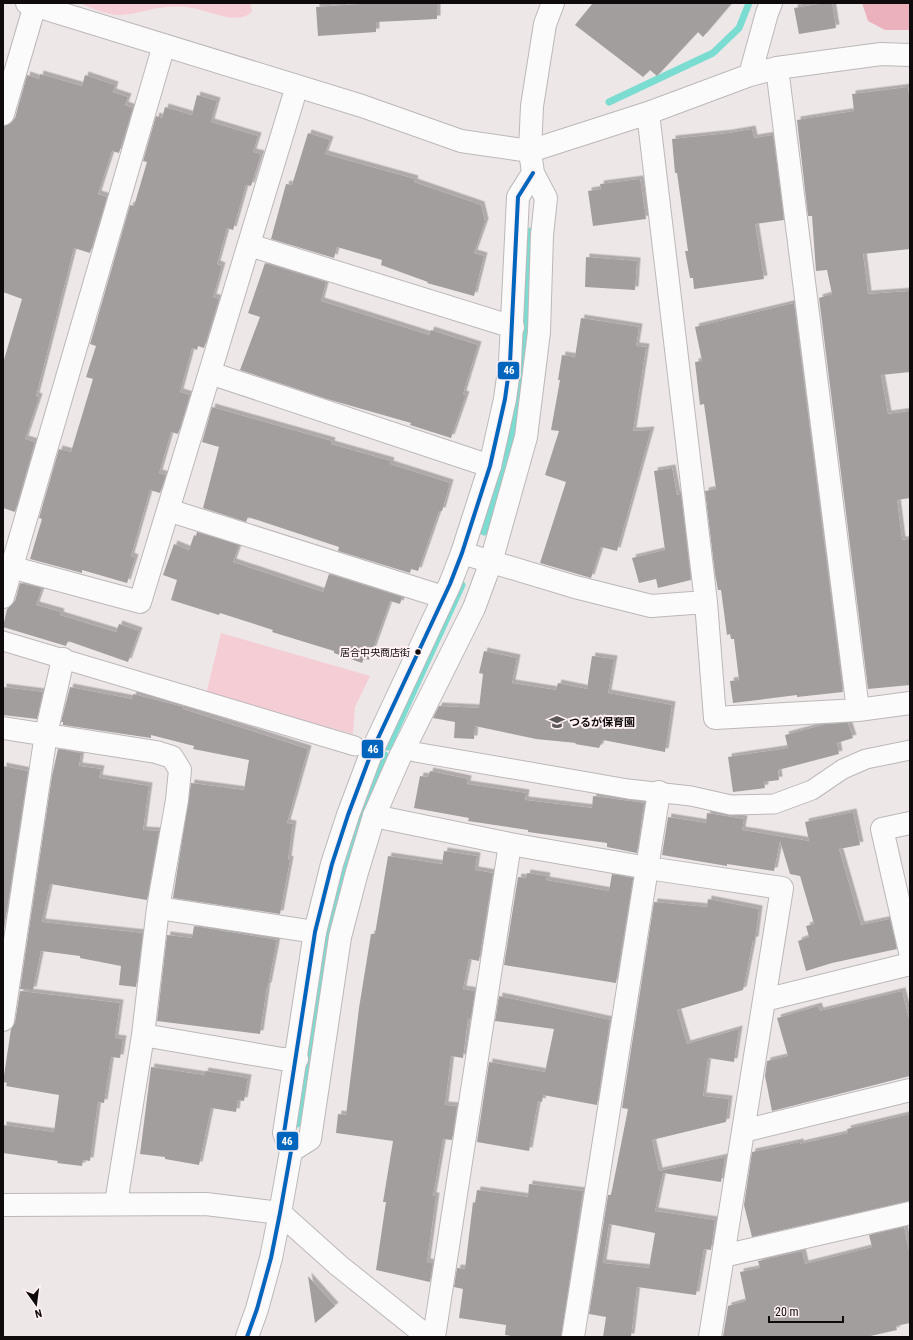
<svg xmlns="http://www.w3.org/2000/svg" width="913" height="1340" font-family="'Roboto Condensed','Noto Sans JP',sans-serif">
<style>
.green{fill:#f5cdd5}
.forest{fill:#ebb2be}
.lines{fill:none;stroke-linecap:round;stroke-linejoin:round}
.stream{stroke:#7bdcd2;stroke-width:7}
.building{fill:#a39e9e;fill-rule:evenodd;filter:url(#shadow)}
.pedestrian-casing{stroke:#bcb7b8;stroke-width:21}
.minor-casing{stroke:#bcb7b8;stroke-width:24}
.tertiary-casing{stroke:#bcb7b8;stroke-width:24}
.pedestrian{stroke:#fcfbfc;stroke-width:19}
.minor{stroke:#fcfbfc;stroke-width:22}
.tertiary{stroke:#fcfbfc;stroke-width:22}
.bus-1-casing{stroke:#fff1f4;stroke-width:7}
.bus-1{stroke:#0065bd;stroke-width:4}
.bus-dot{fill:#0f0b0c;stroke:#fff1f4;stroke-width:1.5}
.labels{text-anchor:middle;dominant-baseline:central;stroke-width:4;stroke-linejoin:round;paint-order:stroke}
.bus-label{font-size:10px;fill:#0f0b0c;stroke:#fff1f4;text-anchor:end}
.poi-label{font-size:11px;font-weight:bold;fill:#0f0b0c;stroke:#fff1f4;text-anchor:start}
.line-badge{stroke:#fff1f4;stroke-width:1.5}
.badge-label{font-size:11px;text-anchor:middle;font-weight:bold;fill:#fff}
</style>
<defs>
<filter id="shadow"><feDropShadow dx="3.5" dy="-3.5" stdDeviation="0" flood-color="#0004"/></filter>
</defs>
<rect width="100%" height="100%" fill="#eee7e8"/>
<path class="green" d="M 79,3 L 250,3 L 252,11 C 239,28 205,8 186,7 C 176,6 163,7 153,9 C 139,12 124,17 110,14 C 100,12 89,7 79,3 Z
M 221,633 L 370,676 L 355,707 L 353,734 L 206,694 Z"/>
<path class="forest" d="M 862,3 L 910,3 L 910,30 L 885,30 L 868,21 Z"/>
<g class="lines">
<path class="stream" d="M 609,102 L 713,53 L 739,28 L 749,3
M 484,532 L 506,459 L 516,414 L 526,331 L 531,231
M 388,747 L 462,585
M 297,1124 L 333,905 L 368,792 L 385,755"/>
</g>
<path class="building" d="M 375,3 L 437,3 L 437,19 L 376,22 L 376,32 L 318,36 L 316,7 Z
M 593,3 L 732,3 L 703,37 L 698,32 L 657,76 L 650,70 L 643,77 L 575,25 Z
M 825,3 L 832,3 L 836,28 L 799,34 L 794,8 Z
M 40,74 L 82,86 L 85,75 L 115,85 L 113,92 L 128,97 L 125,105 L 133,108 L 119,153 L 112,151 L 98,194 L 107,197 L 90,253 L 74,248 L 36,396 L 39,397 L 25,439 L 35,442 L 15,512 L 3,508 L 3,363 L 22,299 L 3,292 L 3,126 L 11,123 L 15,118 L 27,75 L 39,79 Z
M 908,87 L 910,104 L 910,249 L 863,254 L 868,294 L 910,291 L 910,372 L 881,375 L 888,414 L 910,411 L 910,498 L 897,500 L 902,540 L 910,539 L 910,685 L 868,689 L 819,298 L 832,294 L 827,270 L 816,271 L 812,216 L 808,216 L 797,120 L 854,111 L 852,94 Z
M 197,95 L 217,101 L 211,122 L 258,136 L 253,152 L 261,154 L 251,186 L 246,185 L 233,230 L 227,228 L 217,264 L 222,266 L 213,297 L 219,299 L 204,348 L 198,346 L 197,350 L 192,348 L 180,392 L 190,395 L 178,434 L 171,432 L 159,473 L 166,475 L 160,493 L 150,490 L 131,556 L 135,558 L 127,583 L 82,570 L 82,573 L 30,559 L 42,519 L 39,518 L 59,449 L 71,452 L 93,379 L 86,377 L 96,346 L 90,344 L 130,205 L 134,206 L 147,162 L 143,161 L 156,116 L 162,118 L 165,107 L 192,115 Z
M 752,129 L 754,138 L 773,135 L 784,220 L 755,224 L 764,279 L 694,289 L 693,278 L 690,278 L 685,251 L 688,251 L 677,173 L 675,173 L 672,139 L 729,133 Z
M 308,133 L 330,140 L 325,154 L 415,179 L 414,182 L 481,205 L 485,222 L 474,253 L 484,256 L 474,296 L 427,283 L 428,282 L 381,265 L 382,260 L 337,247 L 334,258 L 271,239 L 286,184 L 292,185 Z
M 640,179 L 646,219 L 593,226 L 588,191 L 601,189 L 600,184 Z
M 586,257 L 637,261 L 635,290 L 585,287 Z
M 265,263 L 326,282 L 321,301 L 429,335 L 431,330 L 478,345 L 463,394 L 466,395 L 451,438 L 410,425 L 411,423 L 327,399 L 240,370 L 260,317 L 248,313 Z
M 794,303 L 843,692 L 797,697 L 797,695 L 733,703 L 730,681 L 739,680 L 734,639 L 731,639 L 730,634 L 727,635 L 721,590 L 718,590 L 715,574 L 705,491 L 716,489 L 704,404 L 700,405 L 695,362 L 702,361 L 695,327 Z
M 581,318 L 639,327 L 636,346 L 646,347 L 633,431 L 651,430 L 617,551 L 601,547 L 591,578 L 540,563 L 566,482 L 545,475 L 559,431 L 551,430 L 560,380 L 558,380 L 562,355 L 575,357 Z
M 212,407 L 332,441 L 331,444 L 391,461 L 390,464 L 450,483 L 442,511 L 439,511 L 418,571 L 411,569 L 410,573 L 338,551 L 339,547 L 248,517 L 246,522 L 203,508 L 219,447 L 202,442 Z
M 672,468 L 677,495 L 681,494 L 691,580 L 658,588 L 656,579 L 639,583 L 632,558 L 665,550 L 654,471 Z
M 197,532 L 239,545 L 233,562 L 323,592 L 329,574 L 402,597 L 400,604 L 390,601 L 369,660 L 364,658 L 362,663 L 334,653 L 334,651 L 272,632 L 273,630 L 220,613 L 219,615 L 171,600 L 177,580 L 163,575 L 174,544 L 189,550 L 194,535 L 196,536 Z
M 20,583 L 42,588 L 36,605 L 61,612 L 60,615 L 116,632 L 119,624 L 139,631 L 128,662 L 68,641 L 66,646 L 3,627 L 7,609 L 15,601 Z
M 484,651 L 517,658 L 512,683 L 556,690 L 558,683 L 587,689 L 592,656 L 614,659 L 608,693 L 672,705 L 665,752 L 603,740 L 599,748 L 575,744 L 576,743 L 536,739 L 475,726 L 474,739 L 454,738 L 455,722 L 433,718 L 439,706 L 479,708 L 483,674 L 479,673 Z
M 3,687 L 43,692 L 37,719 L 3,715 Z
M 70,687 L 132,699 L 133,694 L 184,707 L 183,709 L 308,749 L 287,823 L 293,824 L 288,859 L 290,860 L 280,914 L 173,898 L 191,783 L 244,790 L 249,760 L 193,749 L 194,746 L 151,735 L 151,738 L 63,725 L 63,722 L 61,722 Z
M 848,723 L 853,738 L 837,743 L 839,754 L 778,770 L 779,780 L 764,782 L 765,788 L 733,792 L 728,757 L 788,748 L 785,735 L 826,724 Z
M 58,749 L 81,753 L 79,766 L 101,769 L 99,778 L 149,786 L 143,830 L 159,831 L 147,900 L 50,884 L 42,922 L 143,933 L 136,987 L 119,985 L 121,966 L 80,958 L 80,956 L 41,951 L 33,990 L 20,989 L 52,776 Z
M 3,766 L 28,771 L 3,936 Z
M 430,771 L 468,779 L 467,784 L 526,793 L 525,800 L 592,808 L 593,796 L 644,803 L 637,853 L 607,847 L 607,843 L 528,832 L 528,830 L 468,821 L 469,818 L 414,808 L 420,776 L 428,777 Z
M 853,812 L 860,845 L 839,849 L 861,925 L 890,919 L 897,949 L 832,963 L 806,971 L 798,941 L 809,937 L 806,926 L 814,924 L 800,876 L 790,874 L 780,841 L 774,871 L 727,864 L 727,866 L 662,855 L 668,817 L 706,823 L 707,813 L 744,819 L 742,830 L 809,841 L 805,822 Z
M 444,851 L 477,856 L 475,870 L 493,873 L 479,961 L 469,959 L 463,989 L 475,991 L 471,1018 L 468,1018 L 463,1058 L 451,1056 L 445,1105 L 457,1106 L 452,1140 L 443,1139 L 433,1196 L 436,1196 L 427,1262 L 433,1263 L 430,1282 L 376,1270 L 386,1202 L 383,1202 L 393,1141 L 336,1133 L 338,1114 L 346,1115 L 359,1008 L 371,934 L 375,934 L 388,856 L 442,864 Z
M 527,873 L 547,876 L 546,880 L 609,891 L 612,874 L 633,878 L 616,983 L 504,965 L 518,877 L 526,878 Z
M 708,899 L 759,909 L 755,940 L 753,940 L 743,990 L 677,1010 L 687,1044 L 739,1029 L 734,1062 L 708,1058 L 703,1096 L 729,1099 L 726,1122 L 652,1140 L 659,1171 L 725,1157 L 721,1182 L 663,1173 L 655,1211 L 715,1220 L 711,1250 L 704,1249 L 696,1295 L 637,1287 L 631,1337 L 603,1337 L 606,1317 L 589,1314 L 608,1195 L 611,1195 L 628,1109 L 622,1108 L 654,902 L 707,907 ZM 609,1224 L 655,1233 L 649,1268 L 603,1263 Z
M 194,926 L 277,940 L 268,986 L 267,986 L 260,1034 L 157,1021 L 167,935 L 192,938 Z
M 20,991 L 120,1003 L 115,1038 L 123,1039 L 120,1058 L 111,1057 L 104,1103 L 98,1102 L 90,1161 L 83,1160 L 82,1166 L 57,1163 L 58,1161 L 3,1153 L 3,1125 L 54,1132 L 59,1095 L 6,1086 L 7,1083 L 3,1082 L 11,1029 L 15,1022 Z
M 902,991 L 910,1023 L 910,1076 L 772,1111 L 765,1076 L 767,1061 L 788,1056 L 777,1018 L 818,1006 L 820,1011 Z
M 499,996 L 610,1020 L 597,1105 L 543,1095 L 542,1102 L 538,1101 L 529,1151 L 477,1142 L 489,1062 L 545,1072 L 554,1029 L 495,1021 Z
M 151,1067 L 204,1075 L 205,1071 L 248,1078 L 244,1101 L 238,1100 L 236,1112 L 211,1108 L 199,1165 L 165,1159 L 165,1157 L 140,1154 Z
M 910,1114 L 910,1201 L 752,1237 L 744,1205 L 752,1152 L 800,1142 L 800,1144 L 848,1133 L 847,1129 Z
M 529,1184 L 583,1191 L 561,1337 L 517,1337 L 505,1335 L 506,1325 L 459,1318 L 463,1289 L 454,1287 L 457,1268 L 465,1269 L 473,1202 L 475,1203 L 477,1190 L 528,1197 Z
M 904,1227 L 910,1256 L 910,1323 L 896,1326 L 897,1330 L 866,1337 L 723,1337 L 728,1306 L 746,1301 L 740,1272 L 760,1268 L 758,1261 L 802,1251 L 805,1264 L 872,1247 L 869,1235 Z
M 308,1276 L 335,1306 L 315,1323 Z"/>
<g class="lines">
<g class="pedestrian-casing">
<path id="pedestrian" d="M 3,641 L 355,746
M 415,752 L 628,789 L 691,796 L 731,805 L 774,804 L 812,790 L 843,769 L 866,759 L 910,750"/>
</g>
<g class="minor-casing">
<path id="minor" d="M 27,3 L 362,106 L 461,141 L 530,151 L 648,113 L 750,75 L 777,68 L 881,54 L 910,55
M 777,68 L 858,710
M 750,75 L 767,13 L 771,3
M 648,113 L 706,602 L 715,718 L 858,710 L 910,703
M 3,114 L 35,5
M 249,245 L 513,327
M 210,373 L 490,466
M 168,510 L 443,597
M 462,553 L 575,587 L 651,606 L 706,602
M 3,565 L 140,602 L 297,86
M 3,597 L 164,45
M 3,728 L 156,752 L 172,757 L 180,770 L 177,800 L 158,908 L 143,1035 L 116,1203
M 374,816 L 510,844 L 648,868 L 782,888 L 710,1337
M 910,823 L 882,829 L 910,952
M 158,908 L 315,932
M 764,1000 L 910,964
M 3,1020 L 46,734 L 63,659
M 143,1035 L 282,1059 L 297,1059
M 743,1131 L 910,1090
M 3,1205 L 206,1204 L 280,1213 L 338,1265 L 428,1337
M 723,1256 L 910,1213
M 434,1337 L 510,844
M 573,1337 L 659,792"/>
</g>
<g class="tertiary-casing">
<path id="tertiary" d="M 291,1151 L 310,1139 L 340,937 L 357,872 L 374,816 L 398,761 L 474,608 L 491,562 L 526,437 L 539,332 L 542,235 L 546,198 L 533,173 L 530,151 L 532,106 L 545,24 L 553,3
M 247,1337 L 257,1309 L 271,1258 L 280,1213 L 291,1151 L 284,1133 L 315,932 L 332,864 L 348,815 L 372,751 L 450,584 L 462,553 L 490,466 L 505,399 L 510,363 L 518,197 L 533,173"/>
</g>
<use href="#pedestrian" class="pedestrian"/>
<use href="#minor" class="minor"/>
<use href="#tertiary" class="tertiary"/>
<g class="bus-1-casing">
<path id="bus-1" d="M 247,1337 L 257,1309 L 271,1258 L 280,1213 L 291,1151 L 284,1133 L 315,932 L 332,864 L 348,815 L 372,751 L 450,584 L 462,553 L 490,466 L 505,399 L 510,363 L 518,197 L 533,173"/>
</g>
<use href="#bus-1" class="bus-1"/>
</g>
<defs>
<g id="school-bare" transform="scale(1.2)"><path d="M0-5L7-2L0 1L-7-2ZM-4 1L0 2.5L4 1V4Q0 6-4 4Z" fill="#5d5859" stroke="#fff1f4" stroke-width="2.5" paint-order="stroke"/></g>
</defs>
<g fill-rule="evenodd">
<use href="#school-bare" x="557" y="722"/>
</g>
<circle class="bus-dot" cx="418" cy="652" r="3.5"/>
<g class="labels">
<g class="bus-label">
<text x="410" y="652">居合中央商店街</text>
</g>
<g class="poi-label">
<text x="569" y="722">つるが保育園</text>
</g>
</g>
<g class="line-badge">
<rect x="497" y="361" width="23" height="19" rx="4" fill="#0065bd"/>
<rect x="361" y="739" width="23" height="20" rx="4" fill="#0065bd"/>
<rect x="276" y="1131" width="23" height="20" rx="4" fill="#0065bd"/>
</g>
<g class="badge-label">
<text x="509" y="374">46</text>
<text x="373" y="753">46</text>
<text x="287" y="1145">46</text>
</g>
<rect width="913" height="1340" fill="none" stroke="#0f0b0c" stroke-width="8"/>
<g transform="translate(36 1304) rotate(166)" stroke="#fff1f4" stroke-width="3" paint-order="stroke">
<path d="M0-3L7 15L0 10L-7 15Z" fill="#0f0b0c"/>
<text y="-6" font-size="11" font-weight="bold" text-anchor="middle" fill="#0f0b0c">N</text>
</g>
<path d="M769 1316v6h74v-6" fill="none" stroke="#0f0b0c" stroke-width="2"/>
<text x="775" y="1316" font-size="12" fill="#0f0b0c" stroke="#fff1f4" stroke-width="3" paint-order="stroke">20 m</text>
</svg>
